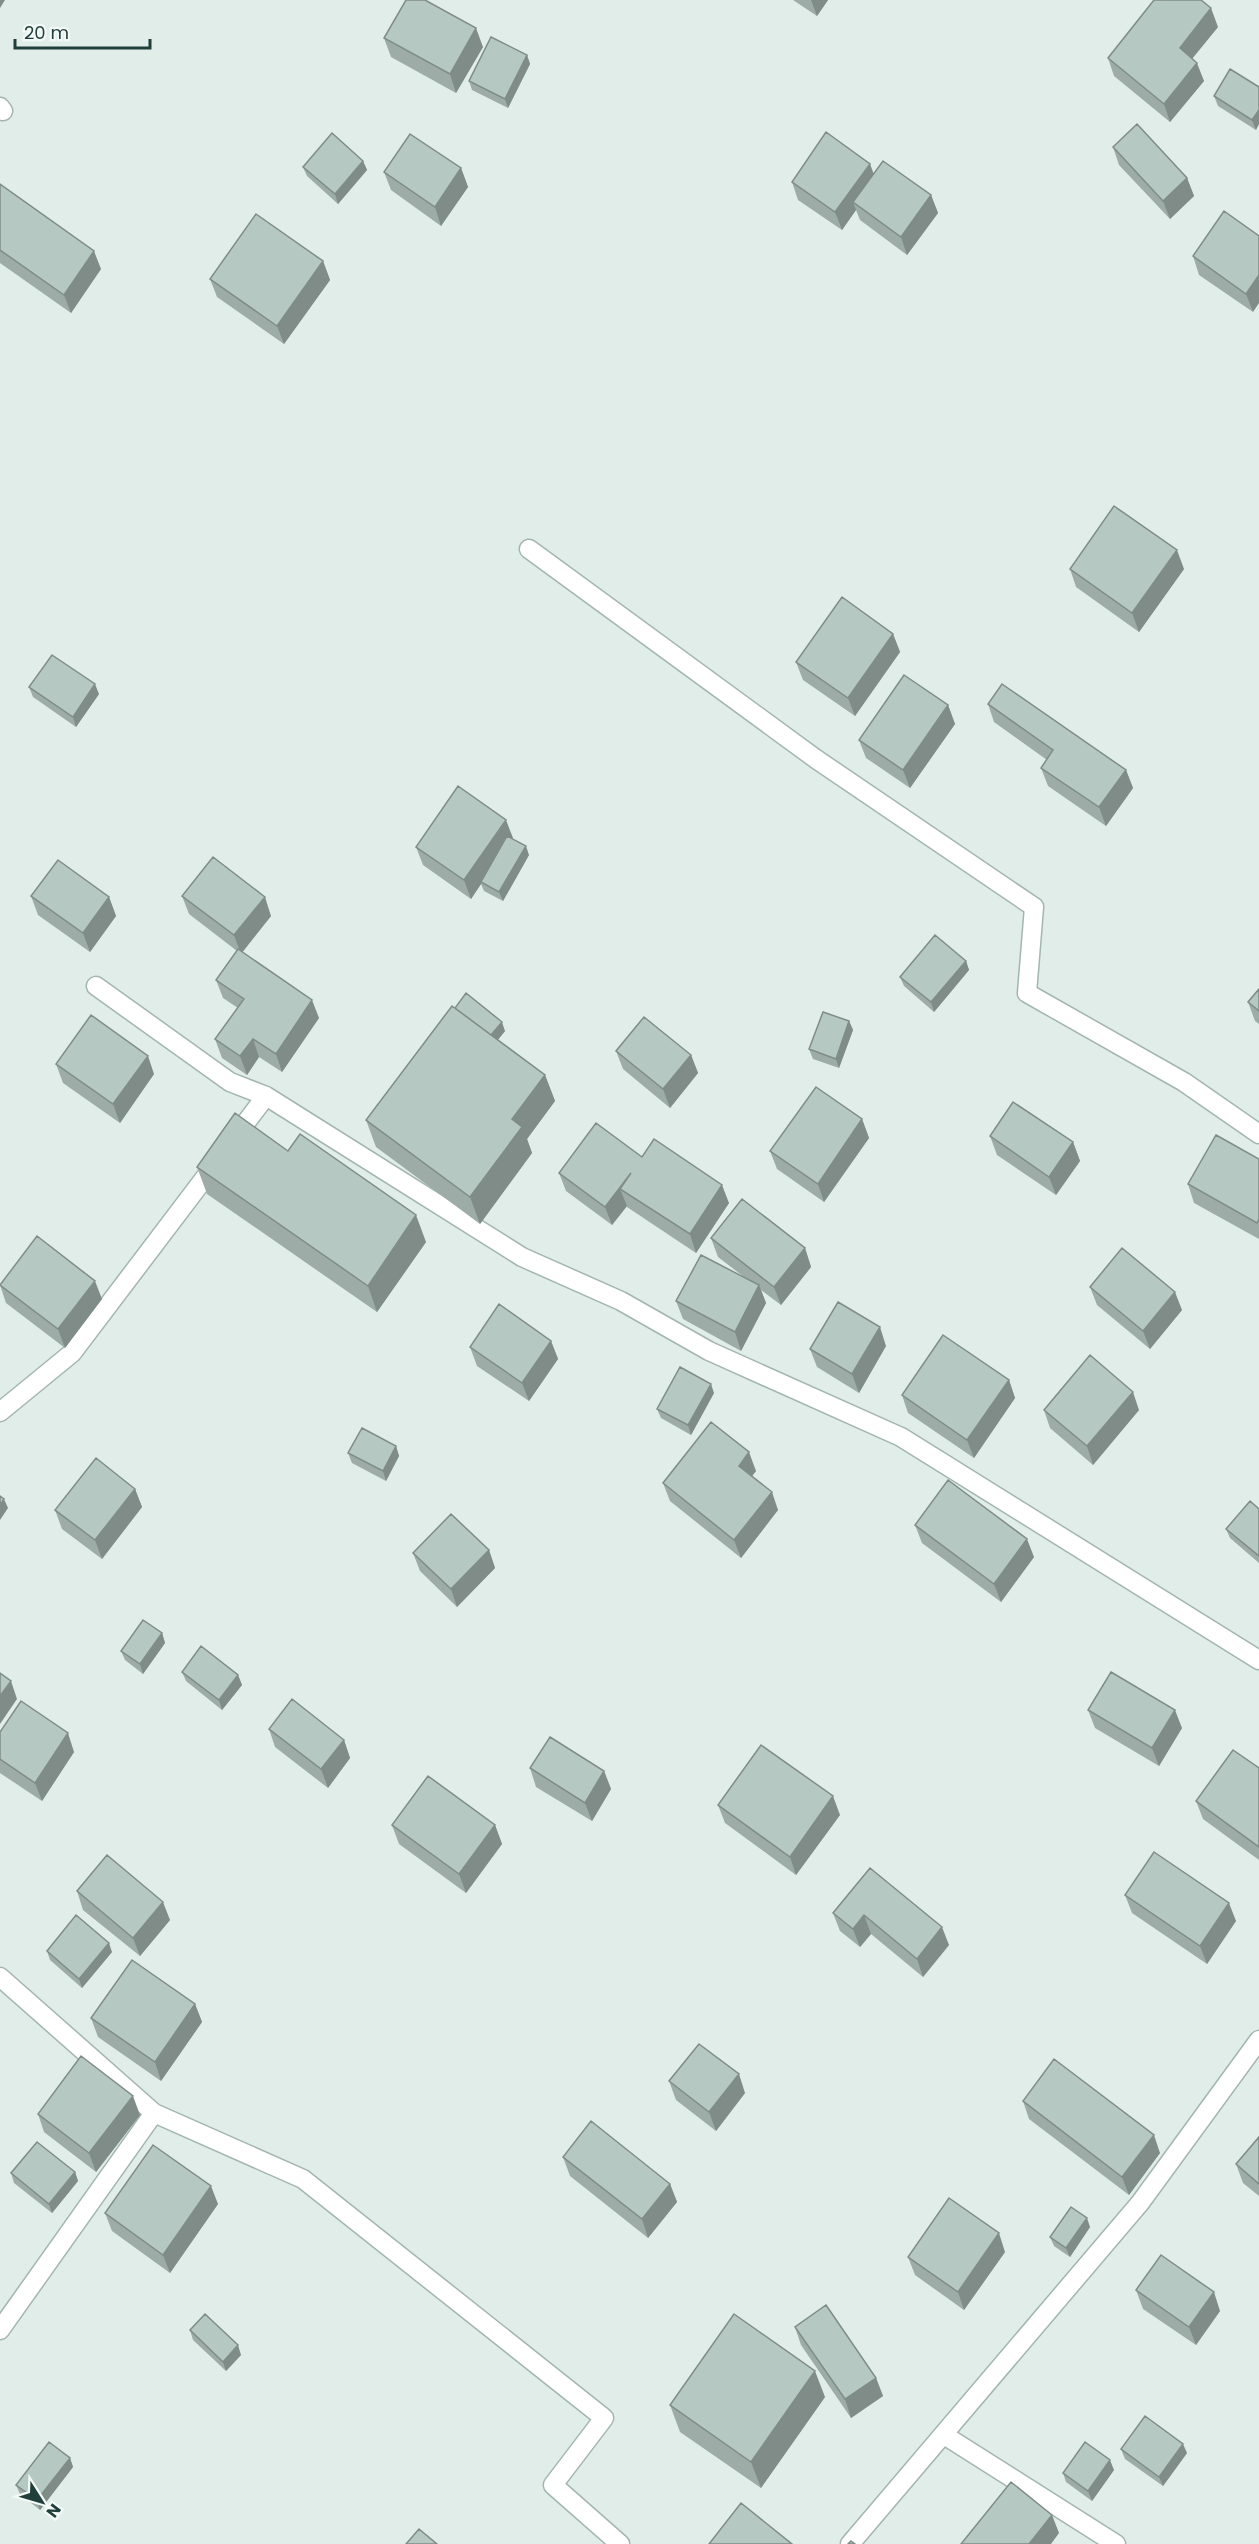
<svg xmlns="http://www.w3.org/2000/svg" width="1259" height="2544" font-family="Poppins,sans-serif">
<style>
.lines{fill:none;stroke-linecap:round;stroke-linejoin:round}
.minor-casing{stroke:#a3b5b1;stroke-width:21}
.minor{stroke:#fff;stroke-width:18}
.wall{fill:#9daca7}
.shaded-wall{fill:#7f8c88}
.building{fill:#b6c8c2;stroke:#7f8c88;stroke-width:1.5}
</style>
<rect width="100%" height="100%" fill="#e1ede9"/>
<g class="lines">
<g class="minor-casing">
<path id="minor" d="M 0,107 L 3,111
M 529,549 L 816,759 L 1034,907 L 1027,993 L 1184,1082 L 1259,1134
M 96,986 L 230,1082 L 266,1096 L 522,1257 L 621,1301 L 709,1351 L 901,1437 L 1259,1660
M 232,1141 L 266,1096
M 0,1412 L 72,1353 L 216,1163
M 0,1977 L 154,2113 L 303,2179 L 604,2418 L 553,2485 L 620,2544
M 0,2330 L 154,2113
M 944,2435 L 1116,2544
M 850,2544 L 1140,2203 L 1259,2040"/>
</g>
<use href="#minor" class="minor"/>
</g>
<path class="wall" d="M 793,0 L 828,0 L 817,16 Z
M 1218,27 L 1192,59 L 1204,81 L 1170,122 L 1114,76 L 1108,58 Z
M 384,38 L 483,47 L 456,93 L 391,57 Z
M 527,55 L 530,64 L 508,108 L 472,90 L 469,81 Z
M 1259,87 L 1256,130 L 1218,106 L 1214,96 Z
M 1113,147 L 1187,178 L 1194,196 L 1170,219 L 1119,165 Z
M 363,161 L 367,170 L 338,204 L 307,176 L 303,167 Z
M 870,164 L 874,174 L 931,195 L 938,213 L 907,255 L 860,220 L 856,210 L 842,230 L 798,200 L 792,182 Z
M 461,168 L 468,187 L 441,226 L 391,190 L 384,172 Z
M 0,184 L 101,269 L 71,313 L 0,263 Z
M 1224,211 L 1253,312 L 1199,275 L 1193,256 Z
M 323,261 L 330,280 L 284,344 L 217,297 L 210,279 Z
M 1070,569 L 1184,569 L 1139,632 L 1076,587 Z
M 893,634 L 900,652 L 855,716 L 803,680 L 796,662 Z
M 29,687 L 99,694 L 76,727 L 33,697 Z
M 988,704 L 1126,770 L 1133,788 L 1106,826 L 1048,786 L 1041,768 L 1047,760 L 994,722 Z
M 948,705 L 955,724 L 910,788 L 866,758 L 859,740 Z
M 513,839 L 529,855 L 503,901 L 484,891 L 481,884 L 471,899 L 423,865 L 416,847 Z
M 31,896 L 109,897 L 116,916 L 90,952 L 38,915 Z
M 182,896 L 271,916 L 242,952 L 319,1018 L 282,1072 L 259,1057 L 247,1075 L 222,1058 L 215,1039 L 238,1008 L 223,998 L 216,980 L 237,951 L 189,914 Z
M 966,961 L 969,970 L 934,1012 L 904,986 L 900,977 Z
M 1259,989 L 1259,1024 L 1255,1021 L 1248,1002 Z
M 455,1008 L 505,1031 L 498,1040 L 545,1075 L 555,1101 L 527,1139 L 532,1153 L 480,1224 L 376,1147 L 366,1120 Z
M 849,1021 L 853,1030 L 839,1068 L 813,1059 L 809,1049 Z
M 616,1051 L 691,1055 L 698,1073 L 670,1108 L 623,1069 Z
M 56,1064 L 154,1074 L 120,1123 L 63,1083 Z
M 862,1119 L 869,1138 L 824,1202 L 777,1169 L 770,1151 Z
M 990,1136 L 1073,1142 L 1080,1161 L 1056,1195 L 997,1155 Z
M 288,1151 L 426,1242 L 377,1312 L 207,1194 L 197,1167 Z
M 642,1157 L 729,1203 L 696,1253 L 627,1207 L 627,1206 L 612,1225 L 566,1191 L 559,1173 Z
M 1259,1159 L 1259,1239 L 1194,1203 L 1188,1184 Z
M 711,1238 L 805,1248 L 811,1267 L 781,1305 L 761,1290 L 766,1303 L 741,1351 L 683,1319 L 676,1301 L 744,1277 L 718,1257 Z
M 0,1285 L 102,1299 L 65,1348 L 6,1303 Z
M 1090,1287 L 1182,1310 L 1150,1349 L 1097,1305 Z
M 551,1341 L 558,1359 L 529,1401 L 477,1366 L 470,1347 Z
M 886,1346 L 859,1393 L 817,1367 L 810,1349 Z
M 1009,1380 L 1015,1398 L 974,1458 L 908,1413 L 902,1395 Z
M 714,1393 L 691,1435 L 661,1418 L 657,1409 Z
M 1044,1410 L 1139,1410 L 1093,1465 L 1050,1428 Z
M 396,1446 L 399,1456 L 386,1481 L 352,1463 L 348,1453 Z
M 756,1471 L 752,1476 L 778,1510 L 741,1558 L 670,1501 L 663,1483 Z
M 135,1489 L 142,1507 L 102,1559 L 62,1529 L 55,1510 Z
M 1259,1509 L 1259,1563 L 1230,1538 L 1226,1529 Z
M 915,1525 L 1034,1557 L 1001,1602 L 922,1543 Z
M 489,1550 L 495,1568 L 457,1607 L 420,1571 L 413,1553 Z
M 162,1633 L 165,1643 L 143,1674 L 125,1660 L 121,1651 Z
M 182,1672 L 238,1675 L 242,1685 L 222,1710 L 186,1681 Z
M 1088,1710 L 1182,1728 L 1159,1766 L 1095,1728 Z
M 269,1729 L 344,1740 L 350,1758 L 328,1788 L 275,1747 Z
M 0,1732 L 74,1752 L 42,1801 L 0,1773 Z
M 530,1768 L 604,1771 L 611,1789 L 592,1821 L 536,1787 Z
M 1259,1768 L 1259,1860 L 1203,1819 L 1196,1801 Z
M 718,1805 L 840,1815 L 796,1875 L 725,1823 Z
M 392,1825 L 495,1825 L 502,1844 L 466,1893 L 399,1844 Z
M 870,1868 L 949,1945 L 923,1977 L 871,1934 L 860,1947 L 840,1931 L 833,1913 Z
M 77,1891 L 170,1920 L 140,1956 L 83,1910 Z
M 1125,1895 L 1236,1921 L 1207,1964 L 1132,1913 Z
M 47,1951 L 112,1952 L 82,1988 L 50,1960 Z
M 195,2004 L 202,2022 L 161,2081 L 98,2037 L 91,2018 Z
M 669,2081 L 745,2093 L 716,2131 L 676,2100 Z
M 1023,2101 L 1160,2153 L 1129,2195 L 1029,2119 Z
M 38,2114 L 140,2115 L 96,2172 L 44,2132 Z
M 1259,2137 L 1259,2196 L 1243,2183 L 1236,2164 Z
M 563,2157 L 670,2184 L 677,2202 L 648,2238 L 570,2176 Z
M 75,2172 L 78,2181 L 52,2213 L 14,2183 L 11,2173 Z
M 218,2204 L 170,2273 L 112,2231 L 105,2213 Z
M 1090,2227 L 1070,2257 L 1054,2246 L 1050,2237 Z
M 1005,2252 L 964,2310 L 915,2275 L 908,2257 Z
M 1136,2290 L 1220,2311 L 1196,2345 L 1143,2309 Z
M 795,2327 L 876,2378 L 883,2396 L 851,2418 L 801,2345 Z
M 190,2330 L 241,2355 L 226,2371 L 193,2340 Z
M 825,2397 L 761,2488 L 680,2432 L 670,2405 Z
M 1121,2449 L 1187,2453 L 1163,2486 L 1125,2459 Z
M 70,2458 L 73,2467 L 40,2510 L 20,2494 L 16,2485 Z
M 1114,2470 L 1092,2501 L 1066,2482 L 1063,2473 Z"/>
<path class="shaded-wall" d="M 0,0 L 5,0 L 0,8 Z
M 811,0 L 828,0 L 817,16 Z
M 1211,8 L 1218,27 L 1186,66 L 1180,48 Z
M 476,28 L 483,47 L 456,93 L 450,74 Z
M 527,55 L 530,64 L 508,108 L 505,99 Z
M 1197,63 L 1204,81 L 1170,122 L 1164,104 Z
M 1259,110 L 1259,124 L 1256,130 L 1252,120 Z
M 363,161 L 367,170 L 338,204 L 335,194 Z
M 870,164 L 876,182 L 853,202 L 856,210 L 842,230 L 835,212 Z
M 461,168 L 468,187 L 441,226 L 435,207 Z
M 1187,178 L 1194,196 L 1170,219 L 1163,201 Z
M 931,195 L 938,213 L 907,255 L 901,237 Z
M 94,251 L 101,269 L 71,313 L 64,295 Z
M 323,261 L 330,280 L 284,344 L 277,326 Z
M 1259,275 L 1259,303 L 1253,312 L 1246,294 Z
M 1177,550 L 1184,569 L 1139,632 L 1132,613 Z
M 893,634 L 900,652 L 855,716 L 848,698 Z
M 95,684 L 99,694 L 76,727 L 73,717 Z
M 948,705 L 955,724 L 910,788 L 903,770 Z
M 1126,770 L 1133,788 L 1106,826 L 1099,807 Z
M 506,820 L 513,838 L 481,882 L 481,884 L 471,899 L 464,880 Z
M 526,846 L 529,855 L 503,901 L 499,892 Z
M 109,897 L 116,916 L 90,952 L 83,933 Z
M 265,897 L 271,916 L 241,954 L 234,935 Z
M 966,961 L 969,970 L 934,1012 L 931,1002 Z
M 312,1000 L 319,1018 L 282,1072 L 276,1054 Z
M 849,1021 L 853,1030 L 839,1068 L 836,1059 Z
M 502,1022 L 505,1031 L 491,1048 L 488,1039 Z
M 253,1039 L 259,1057 L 247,1075 L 240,1056 Z
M 691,1055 L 698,1073 L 670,1108 L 663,1089 Z
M 148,1056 L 154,1074 L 120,1123 L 113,1104 Z
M 545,1075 L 555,1101 L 527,1139 L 532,1153 L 480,1224 L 470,1197 L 512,1119 Z
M 862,1119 L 869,1138 L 824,1202 L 818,1184 Z
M 1073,1142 L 1080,1161 L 1056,1195 L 1049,1177 Z
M 631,1173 L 620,1189 L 627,1206 L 612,1225 L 605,1207 Z
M 722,1185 L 729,1203 L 696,1253 L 690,1234 Z
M 416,1215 L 426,1242 L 377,1312 L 368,1286 Z
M 805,1248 L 811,1267 L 781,1305 L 774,1287 Z
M 95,1281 L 102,1299 L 65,1348 L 58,1329 Z
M 759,1285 L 766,1303 L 741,1351 L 735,1332 Z
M 1175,1292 L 1182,1310 L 1150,1349 L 1143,1331 Z
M 880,1327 L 886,1346 L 859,1393 L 852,1374 Z
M 551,1341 L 558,1359 L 529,1401 L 522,1383 Z
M 1009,1380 L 1015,1398 L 974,1458 L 967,1440 Z
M 711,1384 L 714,1393 L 691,1435 L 688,1425 Z
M 1133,1392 L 1139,1410 L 1093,1465 L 1087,1446 Z
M 396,1446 L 399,1456 L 386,1481 L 383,1471 Z
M 749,1452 L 756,1471 L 746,1484 L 739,1466 Z
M 135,1489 L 142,1507 L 102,1559 L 95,1540 Z
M 772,1492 L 778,1510 L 741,1558 L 734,1540 Z
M 4,1499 L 8,1508 L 0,1520 L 0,1505 Z
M 1027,1539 L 1034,1557 L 1001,1602 L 994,1584 Z
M 489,1550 L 495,1568 L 457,1607 L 451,1589 Z
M 162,1633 L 165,1643 L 143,1674 L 140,1664 Z
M 238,1675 L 242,1685 L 222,1710 L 219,1700 Z
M 11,1681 L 17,1699 L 0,1724 L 0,1696 Z
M 1175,1710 L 1182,1728 L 1159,1766 L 1152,1748 Z
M 68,1733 L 74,1752 L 42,1801 L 35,1783 Z
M 344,1740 L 350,1758 L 328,1788 L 321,1769 Z
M 604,1771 L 611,1789 L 592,1821 L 585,1803 Z
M 833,1796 L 840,1815 L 796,1875 L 790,1857 Z
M 495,1825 L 502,1844 L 466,1893 L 459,1874 Z
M 163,1902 L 170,1920 L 140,1956 L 133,1938 Z
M 1229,1903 L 1236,1921 L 1207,1964 L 1200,1946 Z
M 864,1915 L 871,1934 L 860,1947 L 853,1929 Z
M 942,1927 L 949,1945 L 923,1977 L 917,1959 Z
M 109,1943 L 112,1952 L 82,1988 L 79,1979 Z
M 195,2004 L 202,2022 L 161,2081 L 155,2062 Z
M 739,2074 L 745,2093 L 716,2131 L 709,2112 Z
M 133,2096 L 140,2115 L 96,2172 L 89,2153 Z
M 1154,2135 L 1160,2153 L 1129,2195 L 1122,2177 Z
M 75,2172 L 78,2181 L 52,2213 L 49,2204 Z
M 670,2184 L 677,2202 L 648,2238 L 642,2219 Z
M 211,2186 L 218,2204 L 170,2273 L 163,2255 Z
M 1087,2218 L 1090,2227 L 1070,2257 L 1066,2248 Z
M 999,2233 L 1005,2252 L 964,2310 L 958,2292 Z
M 1214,2292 L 1220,2311 L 1196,2345 L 1189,2327 Z
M 238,2345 L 241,2355 L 226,2371 L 223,2362 Z
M 815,2371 L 825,2397 L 761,2488 L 751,2462 Z
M 876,2378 L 883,2396 L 851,2418 L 845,2399 Z
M 1183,2444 L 1187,2453 L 1163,2486 L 1159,2477 Z
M 70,2458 L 73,2467 L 40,2510 L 37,2500 Z
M 1110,2460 L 1114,2470 L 1092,2501 L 1088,2491 Z
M 1052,2515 L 1059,2533 L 1051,2544 L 1029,2544 Z"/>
<path class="building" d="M 406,0 L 425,0 L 476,28 L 450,74 L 384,38 Z
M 1154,0 L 1201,0 L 1211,8 L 1180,48 L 1197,63 L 1164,104 L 1108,58 Z
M 491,37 L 527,55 L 505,99 L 469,81 Z
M 1230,69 L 1259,87 L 1259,110 L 1252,120 L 1214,96 Z
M 1137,124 L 1187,178 L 1163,201 L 1113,147 Z
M 826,132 L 870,164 L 835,212 L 792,182 Z
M 332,133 L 363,161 L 335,194 L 303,167 Z
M 410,134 L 461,168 L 435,207 L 384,172 Z
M 883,161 L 931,195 L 901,237 L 853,202 Z
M 0,184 L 94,251 L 64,295 L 0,250 Z
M 1224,211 L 1259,236 L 1259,275 L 1246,294 L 1193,256 Z
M 256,214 L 323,261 L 277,326 L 210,279 Z
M 1114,506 L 1177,550 L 1132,613 L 1070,569 Z
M 842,597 L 893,634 L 848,698 L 796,662 Z
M 52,655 L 95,684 L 73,717 L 29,687 Z
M 904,675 L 948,705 L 903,770 L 859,740 Z
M 1002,684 L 1126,770 L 1099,807 L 1041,768 L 1053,750 L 988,704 Z
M 458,786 L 506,820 L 464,880 L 416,847 Z
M 507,836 L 526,846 L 499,892 L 481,882 Z
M 213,857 L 265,897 L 234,935 L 182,896 Z
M 58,860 L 109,897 L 83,933 L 31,896 Z
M 935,935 L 966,961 L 931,1002 L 900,977 Z
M 238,949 L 312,1000 L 276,1054 L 253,1039 L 240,1056 L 215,1039 L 244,999 L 216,980 Z
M 1259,989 L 1259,1011 L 1248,1002 Z
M 466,993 L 502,1022 L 491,1035 L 455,1008 Z
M 452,1006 L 545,1075 L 512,1119 L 522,1127 L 470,1197 L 366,1120 Z
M 823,1012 L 849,1021 L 836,1059 L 809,1049 Z
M 91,1015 L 148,1056 L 113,1104 L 56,1064 Z
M 644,1017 L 691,1055 L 663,1089 L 616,1051 Z
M 816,1087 L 862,1119 L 818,1184 L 770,1151 Z
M 1013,1102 L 1073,1142 L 1049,1177 L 990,1136 Z
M 235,1113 L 288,1151 L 300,1134 L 416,1215 L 368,1286 L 197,1167 Z
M 596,1123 L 642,1157 L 654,1139 L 722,1185 L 690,1234 L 620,1189 L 631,1173 L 605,1207 L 559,1173 Z
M 1216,1135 L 1259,1159 L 1259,1219 L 1257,1223 L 1188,1184 Z
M 742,1199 L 805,1248 L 774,1287 L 711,1238 Z
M 37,1236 L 95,1281 L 58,1329 L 0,1285 Z
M 1122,1248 L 1175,1292 L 1143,1331 L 1090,1287 Z
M 701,1255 L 759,1285 L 735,1332 L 676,1301 Z
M 838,1302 L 880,1327 L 852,1374 L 810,1349 Z
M 499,1304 L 551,1341 L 522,1383 L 470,1347 Z
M 943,1335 L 1009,1380 L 967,1440 L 902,1395 Z
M 1090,1355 L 1133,1392 L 1087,1446 L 1044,1410 Z
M 680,1367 L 711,1384 L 688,1425 L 657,1409 Z
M 711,1422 L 749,1452 L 739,1466 L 772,1492 L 734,1540 L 663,1483 Z
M 362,1428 L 396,1446 L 383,1471 L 348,1453 Z
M 96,1458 L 135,1489 L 95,1540 L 55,1510 Z
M 948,1480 L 1027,1539 L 994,1584 L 915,1525 Z
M 0,1496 L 4,1499 L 0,1505 Z
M 1250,1501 L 1259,1509 L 1259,1556 L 1226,1529 Z
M 451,1514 L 489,1550 L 451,1589 L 413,1553 Z
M 143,1620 L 162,1633 L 140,1664 L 121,1651 Z
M 201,1646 L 238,1675 L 219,1700 L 182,1672 Z
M 1111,1672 L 1175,1710 L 1152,1748 L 1088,1710 Z
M 0,1673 L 11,1681 L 0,1696 Z
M 292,1699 L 344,1740 L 321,1769 L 269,1729 Z
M 21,1701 L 68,1733 L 35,1783 L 0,1759 L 0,1732 Z
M 550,1737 L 604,1771 L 585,1803 L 530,1768 Z
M 761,1745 L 833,1796 L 790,1857 L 718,1805 Z
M 1233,1750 L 1259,1768 L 1259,1847 L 1196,1801 Z
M 428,1776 L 495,1825 L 459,1874 L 392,1825 Z
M 1154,1852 L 1229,1903 L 1200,1946 L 1125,1895 Z
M 107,1855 L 163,1902 L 133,1938 L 77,1891 Z
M 870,1868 L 942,1927 L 917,1959 L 864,1915 L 853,1929 L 833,1913 Z
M 76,1915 L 109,1943 L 79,1979 L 47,1951 Z
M 132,1960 L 195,2004 L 155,2062 L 91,2018 Z
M 699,2044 L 739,2074 L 709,2112 L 669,2081 Z
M 81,2056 L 133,2096 L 89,2153 L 38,2114 Z
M 1054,2059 L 1154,2135 L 1122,2177 L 1023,2101 Z
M 591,2121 L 670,2184 L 642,2219 L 563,2157 Z
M 1259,2137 L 1259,2184 L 1236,2164 Z
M 37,2142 L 75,2172 L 49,2204 L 11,2173 Z
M 153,2145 L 211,2186 L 163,2255 L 105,2213 Z
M 949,2198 L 999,2233 L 958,2292 L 908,2257 Z
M 1071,2207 L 1087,2218 L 1066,2248 L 1050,2237 Z
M 1161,2255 L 1214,2292 L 1189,2327 L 1136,2290 Z
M 826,2305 L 876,2378 L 845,2399 L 795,2327 Z
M 205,2314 L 238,2345 L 223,2362 L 190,2330 Z
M 734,2314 L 815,2371 L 751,2462 L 670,2405 Z
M 1145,2416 L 1183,2444 L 1159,2477 L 1121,2449 Z
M 49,2442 L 70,2458 L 37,2500 L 16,2485 Z
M 1085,2442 L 1110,2460 L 1088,2491 L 1063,2473 Z
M 1011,2482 L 1052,2515 L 1029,2544 L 961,2544 Z
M 741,2503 L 792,2544 L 709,2544 Z
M 419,2529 L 437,2544 L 406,2544 Z
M 851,2541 L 855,2544 L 848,2544 Z"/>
<g transform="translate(42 2502) rotate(127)" stroke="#f2f9f6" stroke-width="4.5" paint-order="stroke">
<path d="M0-4.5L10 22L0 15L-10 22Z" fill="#203f3a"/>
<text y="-9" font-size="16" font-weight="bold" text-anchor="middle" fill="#203f3a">N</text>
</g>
<path d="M15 39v9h135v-9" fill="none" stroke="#203f3a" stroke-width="3"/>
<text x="24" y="39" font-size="18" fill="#203f3a" stroke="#f2f9f6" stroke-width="4.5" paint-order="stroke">20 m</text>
</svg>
